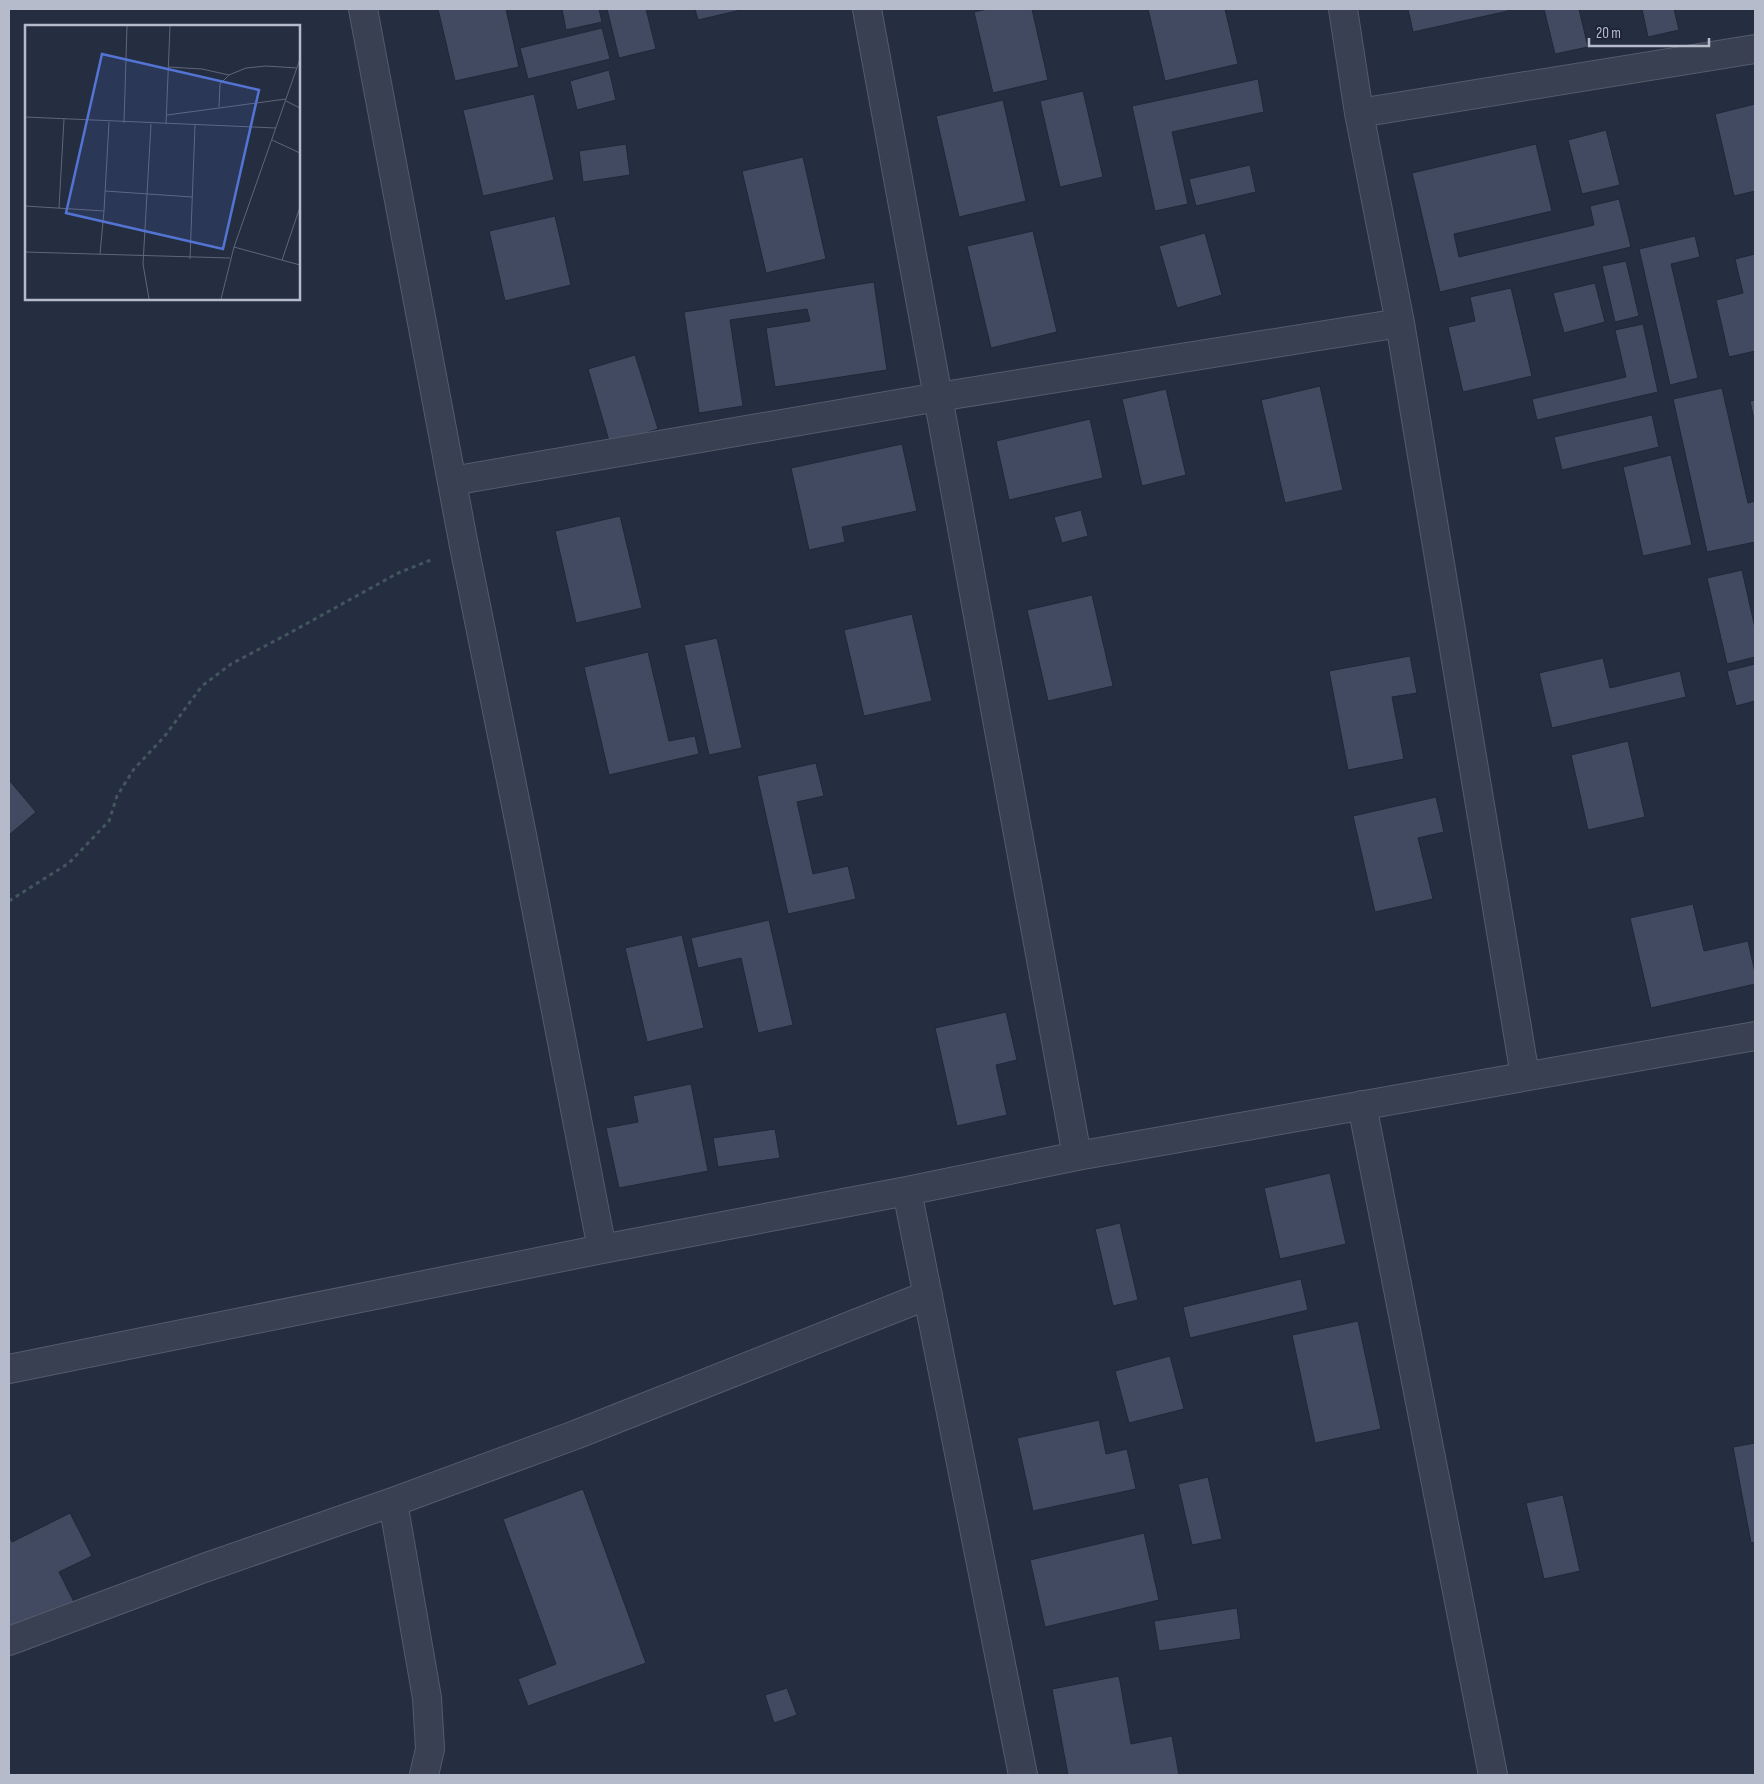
<svg xmlns="http://www.w3.org/2000/svg" width="1764" height="1784" font-family="'Sofia Sans Condensed',sans-serif">
<style>
.building{fill:#414a61;stroke:#202738}
.lines{fill:none;stroke-linecap:round;stroke-linejoin:round}
.street-casing{stroke:#545b6b;stroke-width:30}
.path{stroke:#42575c;stroke-width:3;stroke-dasharray:4 4;stroke-linecap:butt}
.street{stroke:#394051;stroke-width:28}
.inset-road{fill:none;stroke:#5f6678;stroke-width:1}
.view{fill:#5374d3;fill-opacity:0.15;stroke:#5374d3;stroke-width:2.5}
.inset-edge{fill:none;stroke:#b6bbcb;stroke-width:2.5}
</style>
<rect width="100%" height="100%" fill="#252d41"/>
<path class="building" d="M 438,9 L 506,9 L 519,67 L 455,81 Z
M 562,9 L 599,9 L 602,22 L 566,30 Z
M 607,9 L 646,9 L 656,49 L 619,58 Z
M 695,9 L 745,9 L 698,20 Z
M 988,9 L 1032,9 L 1048,80 L 993,93 L 974,12 Z
M 1148,9 L 1225,9 L 1238,64 L 1165,81 Z
M 1408,9 L 1508,9 L 1508,11 L 1413,32 Z
M 1544,9 L 1579,9 L 1588,47 L 1555,54 Z
M 1642,9 L 1674,9 L 1679,30 L 1648,37 Z
M 602,28 L 610,59 L 528,79 L 520,48 Z
M 609,70 L 616,100 L 577,110 L 570,81 Z
M 1258,79 L 1264,112 L 1172,132 L 1188,204 L 1155,211 L 1132,106 Z
M 1083,91 L 1103,177 L 1060,187 L 1040,101 Z
M 534,94 L 554,180 L 483,196 L 463,110 Z
M 1003,100 L 1026,201 L 959,217 L 936,116 Z
M 1755,104 L 1755,191 L 1734,196 L 1715,114 Z
M 1606,130 L 1620,185 L 1582,194 L 1568,140 Z
M 626,144 L 630,175 L 583,182 L 579,151 Z
M 1536,144 L 1552,211 L 1454,234 L 1459,257 L 1594,225 L 1590,206 L 1619,199 L 1631,247 L 1440,292 L 1412,173 Z
M 803,157 L 826,259 L 766,273 L 742,171 Z
M 1250,165 L 1256,192 L 1196,206 L 1189,179 Z
M 555,216 L 571,285 L 505,301 L 489,231 Z
M 1033,231 L 1057,332 L 991,348 L 967,246 Z
M 1205,233 L 1222,295 L 1177,308 L 1159,246 Z
M 1695,236 L 1700,257 L 1671,264 L 1698,378 L 1670,385 L 1639,249 Z
M 1755,254 L 1755,351 L 1729,357 L 1716,300 L 1743,293 L 1735,259 Z
M 1626,261 L 1639,316 L 1615,322 L 1602,266 Z
M 874,282 L 887,370 L 775,387 L 766,328 L 810,321 L 807,309 L 730,320 L 743,406 L 699,413 L 684,312 Z
M 1595,283 L 1605,322 L 1564,333 L 1553,293 Z
M 1511,288 L 1532,376 L 1463,392 L 1448,327 L 1475,321 L 1470,297 Z
M 1643,324 L 1658,392 L 1537,420 L 1532,399 L 1626,377 L 1615,330 Z
M 635,355 L 658,429 L 610,444 L 588,369 Z
M 1320,386 L 1343,490 L 1285,503 L 1261,400 Z
M 1722,388 L 1748,503 L 1755,501 L 1755,542 L 1707,552 L 1673,399 Z
M 1166,389 L 1186,475 L 1142,486 L 1122,399 Z
M 1755,400 L 1755,424 L 1750,401 Z
M 1652,415 L 1659,447 L 1562,470 L 1554,437 Z
M 1090,419 L 1103,478 L 1009,500 L 996,441 Z
M 902,444 L 917,511 L 842,527 L 845,542 L 809,550 L 791,468 Z
M 1671,455 L 1692,545 L 1643,556 L 1623,467 Z
M 1081,510 L 1088,536 L 1062,543 L 1054,517 Z
M 620,516 L 642,608 L 576,623 L 555,531 Z
M 1742,570 L 1755,628 L 1755,657 L 1727,664 L 1707,578 Z
M 1092,595 L 1113,686 L 1048,701 L 1027,610 Z
M 912,614 L 932,701 L 864,716 L 844,630 Z
M 717,638 L 742,748 L 709,755 L 684,645 Z
M 648,652 L 669,741 L 695,736 L 699,754 L 609,775 L 584,667 Z
M 1410,656 L 1417,693 L 1392,697 L 1404,759 L 1348,770 L 1329,671 Z
M 1603,658 L 1610,688 L 1680,671 L 1686,697 L 1552,728 L 1539,673 Z
M 1755,664 L 1755,701 L 1736,706 L 1727,671 Z
M 1628,741 L 1645,817 L 1588,830 L 1571,755 Z
M 816,763 L 824,796 L 797,802 L 813,874 L 848,866 L 856,899 L 788,914 L 757,776 Z
M 9,780 L 36,812 L 9,835 Z
M 1436,797 L 1444,832 L 1418,838 L 1433,899 L 1375,912 L 1353,816 Z
M 1693,904 L 1704,951 L 1748,941 L 1755,973 L 1755,984 L 1651,1008 L 1630,918 Z
M 769,920 L 793,1025 L 758,1033 L 741,958 L 698,968 L 691,938 Z
M 682,935 L 704,1028 L 647,1042 L 625,948 Z
M 1006,1012 L 1017,1060 L 996,1065 L 1007,1115 L 957,1126 L 935,1028 Z
M 691,1084 L 708,1171 L 619,1188 L 606,1128 L 638,1122 L 633,1096 Z
M 775,1129 L 780,1158 L 718,1167 L 713,1138 Z
M 1330,1173 L 1346,1244 L 1280,1259 L 1264,1188 Z
M 1120,1223 L 1138,1300 L 1113,1306 L 1095,1229 Z
M 1301,1279 L 1308,1310 L 1190,1338 L 1183,1307 Z
M 1358,1321 L 1381,1429 L 1315,1443 L 1292,1335 Z
M 1170,1356 L 1184,1409 L 1129,1423 L 1115,1371 Z
M 1099,1420 L 1106,1454 L 1127,1449 L 1136,1489 L 1033,1511 L 1017,1438 Z
M 1755,1443 L 1755,1542 L 1751,1543 L 1733,1447 Z
M 1208,1477 L 1222,1539 L 1192,1545 L 1178,1484 Z
M 583,1489 L 646,1663 L 528,1706 L 518,1679 L 556,1664 L 503,1519 Z
M 1563,1495 L 1580,1571 L 1544,1579 L 1526,1503 Z
M 70,1513 L 92,1556 L 59,1572 L 74,1602 L 9,1635 L 9,1535 L 12,1542 Z
M 1144,1533 L 1159,1600 L 1045,1627 L 1030,1560 Z
M 1237,1608 L 1241,1639 L 1159,1651 L 1154,1621 Z
M 1119,1676 L 1131,1744 L 1172,1736 L 1179,1775 L 1068,1775 L 1052,1689 Z
M 787,1688 L 797,1715 L 774,1723 L 765,1695 Z"/>
<g class="lines">
<g class="street-casing">
<path id="street" d="M 363,9 L 464,546 L 522,835 L 602,1249
M 867,9 L 1077,1156
M 1343,9 L 1359,113
M 452,481 L 938,397 L 1400,323
M 1525,1076 L 1400,323 L 1359,113 L 1755,49
M 1362,1105 L 1493,1775
M 907,1191 L 1023,1775
M 9,1369 L 602,1249 L 907,1191 L 1077,1156 L 1755,1036
M 393,1502 L 427,1698 L 430,1749 L 424,1775
M 9,1641 L 204,1568 L 393,1502 L 575,1435 L 928,1295"/>
</g>
<path class="path" d="M 9,901 L 69,863 L 109,821 L 117,796 L 134,769 L 164,737 L 202,686 L 231,664 L 286,635 L 398,573 L 431,560"/>
<use href="#street" class="street"/>
</g>
<g transform="translate(25 25)">
<rect width="275" height="275" fill="#252d41"/>
<path class="inset-road" d="M 143,42 L 177,44 L 204,50M 261,76 L 275,83M 194,82 L 195,59 L 204,50 L 221,43 L 241,41 L 272,43M 142,90 L 261,74M 0,92 L 251,103M 99,98 L 102,1M 141,99 L 145,1M 247,115 L 275,128M 80,166 L 167,172M 0,181 L 79,186 L 84,97M 34,183 L 39,94M 209,222 L 275,240M 0,227 L 205,233M 75,229 L 79,186M 165,234 L 170,100M 257,235 L 275,182M 124,274 L 118,239 L 126,99M 196,274 L 209,222 L 275,34"/>
<path class="view" d="M 77,29 L 234,65 L 198,224 L 41,188 Z"/>
<rect width="275" height="275" class="inset-edge"/>
</g>
<rect width="1764" height="1784" fill="none" stroke="#b6bbcb" stroke-width="20"/>
<path d="M1589 38v8h120v-8" fill="none" stroke="#b6bbcb" stroke-width="2.5"/>
<text x="1596" y="38" font-size="15" fill="#b6bbcb" stroke="#1e2536" stroke-width="4" paint-order="stroke">20 m</text>
</svg>
